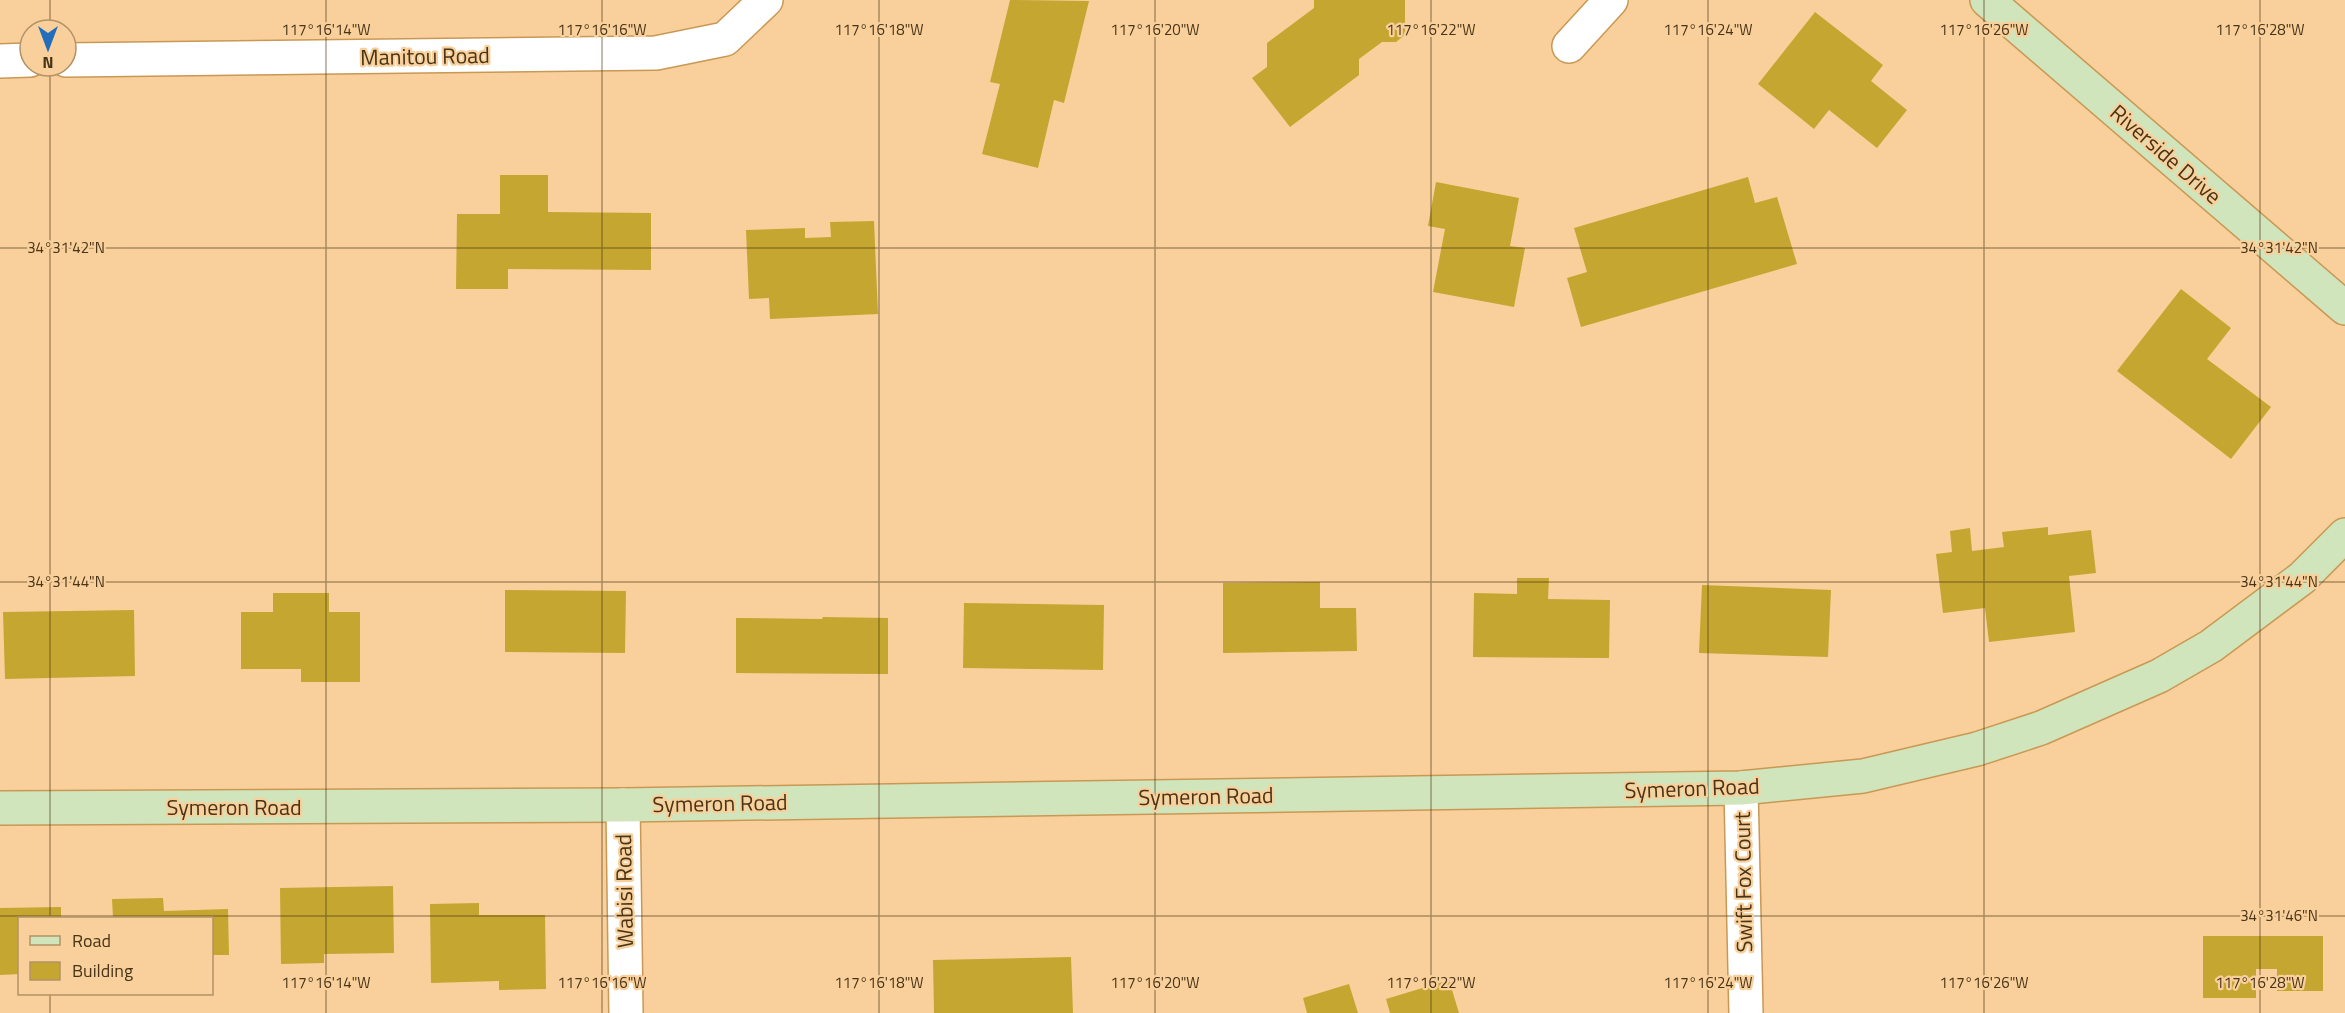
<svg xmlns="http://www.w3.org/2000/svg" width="2345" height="1013" font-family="'Titillium Web',sans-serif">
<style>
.building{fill:#c5a631}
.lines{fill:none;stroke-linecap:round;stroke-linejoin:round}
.street-casing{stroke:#c99854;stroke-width:36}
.secondary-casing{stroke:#c99854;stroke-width:36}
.street{stroke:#fff;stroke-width:33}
.secondary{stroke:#d0e5bc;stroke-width:33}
.ticks{fill:none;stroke:#483417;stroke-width:1.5;stroke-opacity:0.45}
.labels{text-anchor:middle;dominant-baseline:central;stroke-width:4.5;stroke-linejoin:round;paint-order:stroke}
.street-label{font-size:22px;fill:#483417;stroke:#f9d09b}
.ticks-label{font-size:15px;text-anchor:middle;fill:#483417;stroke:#f9d09b;stroke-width:4.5;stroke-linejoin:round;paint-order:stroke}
</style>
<rect width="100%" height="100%" fill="#f9d09b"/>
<path class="building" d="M 1010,0 L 1089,1 L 1064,103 L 1054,100 L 1038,168 L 982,154 L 1000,84 L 990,82 Z
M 1314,0 L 1405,0 L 1405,35 L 1396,42 L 1382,42 L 1359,59 L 1359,75 L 1290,127 L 1252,78 L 1267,67 L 1267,43 L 1314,8 Z
M 1815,12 L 1883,65 L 1871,81 L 1907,110 L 1877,148 L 1829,110 L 1814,129 L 1758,84 Z
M 500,175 L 548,175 L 548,212 L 651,213 L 651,270 L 508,269 L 508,289 L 456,289 L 457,214 L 500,214 Z
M 1748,177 L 1755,203 L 1777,197 L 1797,264 L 1581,327 L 1567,278 L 1587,272 L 1574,228 Z
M 1436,182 L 1519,198 L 1510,246 L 1525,248 L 1514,307 L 1433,292 L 1445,229 L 1428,226 Z
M 874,221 L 878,314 L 770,319 L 769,298 L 749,299 L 746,230 L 805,228 L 805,238 L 831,237 L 830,222 Z
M 2181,289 L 2231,328 L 2207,359 L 2271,407 L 2231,459 L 2117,371 Z
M 2048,527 L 2048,535 L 2091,530 L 2096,573 L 2069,576 L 2075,632 L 1989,642 L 1985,608 L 1943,613 L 1936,554 L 1952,552 L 1950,531 L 1970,528 L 1972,551 L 2004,547 L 2002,532 Z
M 1517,578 L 1549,578 L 1548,599 L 1610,600 L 1609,658 L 1473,657 L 1474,593 L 1517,594 Z
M 1320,582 L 1320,608 L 1356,608 L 1357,651 L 1223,653 L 1223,583 Z
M 1702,585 L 1831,590 L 1828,657 L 1699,653 Z
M 505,590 L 626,591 L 625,653 L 505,652 Z
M 273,593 L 329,593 L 329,612 L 360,612 L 360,682 L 301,682 L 301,669 L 241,669 L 241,612 L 273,612 Z
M 964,603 L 1104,605 L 1103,670 L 963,668 Z
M 134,610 L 135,676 L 5,679 L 3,612 Z
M 823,617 L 888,618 L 888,674 L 736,673 L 736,618 L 822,619 Z
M 393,886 L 394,953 L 324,954 L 324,963 L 281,964 L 280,888 Z
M 163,898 L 164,911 L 228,909 L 229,955 L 212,955 L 212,918 L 113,918 L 112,899 Z
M 479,903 L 479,915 L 545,915 L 546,989 L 499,990 L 499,981 L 431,983 L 430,904 Z
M 61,907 L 61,918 L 20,918 L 20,974 L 0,975 L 0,908 Z
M 2203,936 L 2323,936 L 2323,991 L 2277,991 L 2277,969 L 2256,969 L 2256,998 L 2203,998 Z
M 1071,957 L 1073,1013 L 934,1013 L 933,960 Z
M 1449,980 L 1459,1013 L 1390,1013 L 1386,999 Z
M 1349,984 L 1358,1013 L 1307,1013 L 1303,998 Z"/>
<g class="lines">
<g class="street-casing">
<path id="street" d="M 1569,46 L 1611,0
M 66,60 L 656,53 L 725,39 L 766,0
M 0,61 L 30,60
M 1741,788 L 1746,1013
M 623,805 L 626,1013"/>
</g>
<g class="secondary-casing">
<path id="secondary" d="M 1987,0 L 2345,308
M 0,808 L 623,805 L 1741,788 L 1863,776 L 1977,749 L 2041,728 L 2159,676 L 2211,646 L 2302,578 L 2345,535"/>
</g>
<use href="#street" class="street"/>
<use href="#secondary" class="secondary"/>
</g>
<path class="ticks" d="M 50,0 L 50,30M 326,0 L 326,1013M 602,0 L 602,1013M 879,0 L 879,1013M 1155,0 L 1155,1013M 1431,0 L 1431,1013M 1708,0 L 1708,1013M 1984,0 L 1984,1013M 2260,0 L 2260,1013M 50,66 L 50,918M 0,248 L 2345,248M 0,582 L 2345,582M 0,916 L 2345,916M 50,994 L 50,1013"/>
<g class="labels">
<g class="street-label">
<text transform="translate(425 56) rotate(-1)">Manitou Road</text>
<text transform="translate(2166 154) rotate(41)">Riverside Drive</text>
<text transform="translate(1692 788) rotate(-2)">Symeron Road</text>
<text transform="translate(1206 796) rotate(-1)">Symeron Road</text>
<text transform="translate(720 803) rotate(-1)">Symeron Road</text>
<text x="234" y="807">Symeron Road</text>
<text transform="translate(1743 882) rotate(-91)">Swift Fox Court</text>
<text transform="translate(624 891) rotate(-91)">Wabisi Road</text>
</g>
</g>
<g class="ticks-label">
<text x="326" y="35">117°16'14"W</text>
<text x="602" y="35">117°16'16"W</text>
<text x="879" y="35">117°16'18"W</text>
<text x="1155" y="35">117°16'20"W</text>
<text x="1431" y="35">117°16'22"W</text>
<text x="1708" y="35">117°16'24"W</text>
<text x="1984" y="35">117°16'26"W</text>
<text x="2260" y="35">117°16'28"W</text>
<text x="2279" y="253">34°31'42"N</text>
<text x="66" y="253">34°31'42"N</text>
<text x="2279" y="587">34°31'44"N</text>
<text x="66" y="587">34°31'44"N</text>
<text x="2279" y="921">34°31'46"N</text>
<text x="326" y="988">117°16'14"W</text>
<text x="602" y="988">117°16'16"W</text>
<text x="879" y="988">117°16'18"W</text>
<text x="1155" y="988">117°16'20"W</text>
<text x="1431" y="988">117°16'22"W</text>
<text x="1708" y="988">117°16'24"W</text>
<text x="1984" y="988">117°16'26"W</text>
<text x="2260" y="988">117°16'28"W</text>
</g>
<rect x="18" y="917" width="195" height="78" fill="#f9d09b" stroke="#b29266" stroke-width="1.5"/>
<rect x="30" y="936" width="30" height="9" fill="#d0e5bc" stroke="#b29266" stroke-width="1.5"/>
<text x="72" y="947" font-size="18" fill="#483417">Road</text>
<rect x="30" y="962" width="30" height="18" fill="#c5a631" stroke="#b29266" stroke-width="1.5"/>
<text x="72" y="977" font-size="18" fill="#483417">Building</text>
<g transform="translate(48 48) rotate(180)"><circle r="28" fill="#f9d09b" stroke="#b29266" stroke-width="1.5"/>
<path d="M0-4.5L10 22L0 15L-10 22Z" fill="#226dbc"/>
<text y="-9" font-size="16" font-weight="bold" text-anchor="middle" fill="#483417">N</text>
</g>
</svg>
